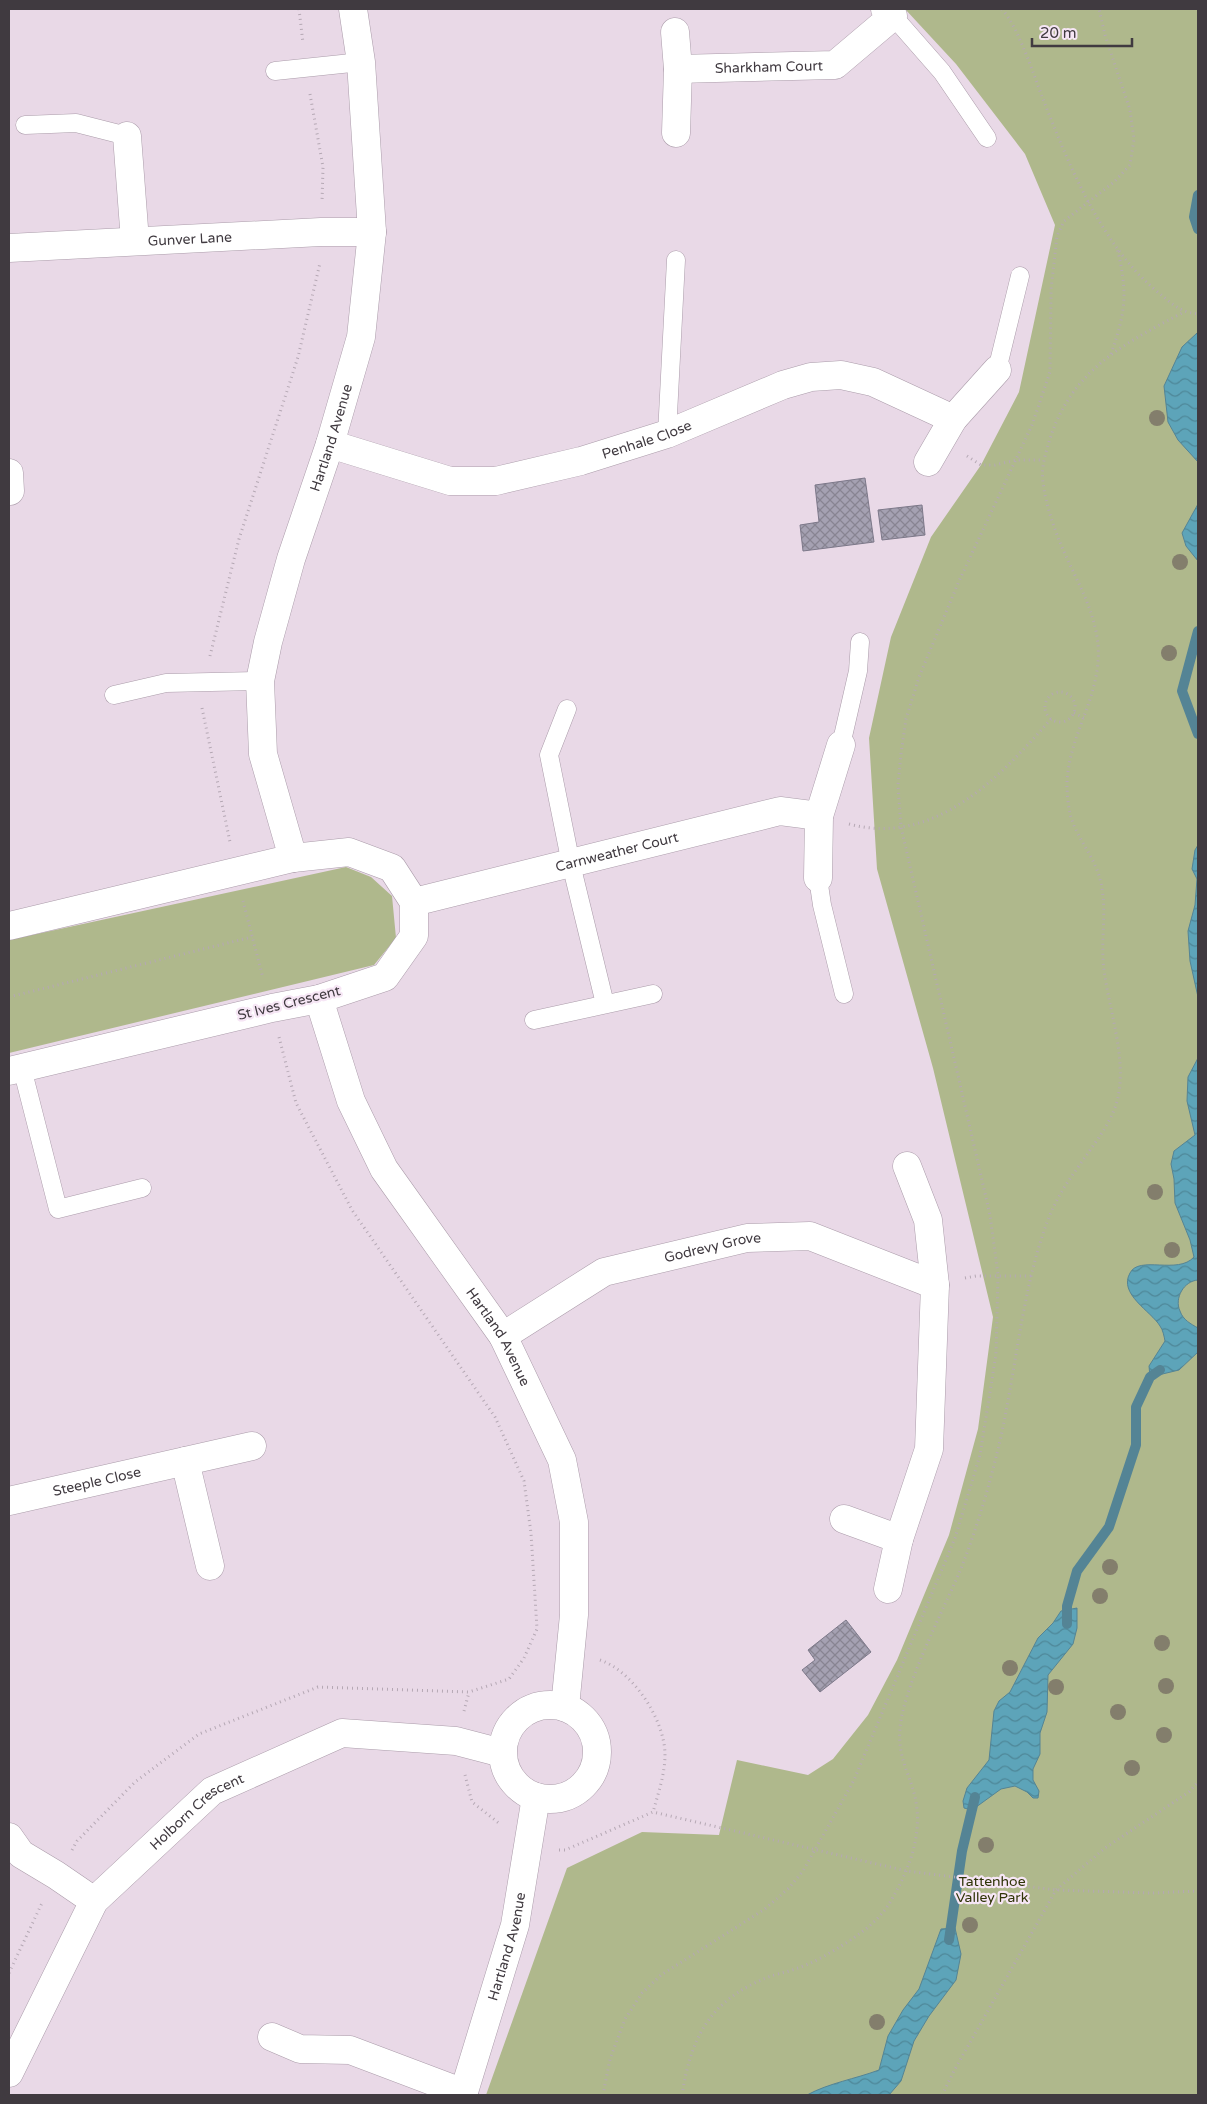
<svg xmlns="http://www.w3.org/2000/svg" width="1207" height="2104" font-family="'Varela Round',sans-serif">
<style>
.park{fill:#afb88c}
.water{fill:url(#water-waves);stroke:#548495}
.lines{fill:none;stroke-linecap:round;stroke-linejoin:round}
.stream{stroke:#548495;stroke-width:10}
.building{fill:url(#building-cross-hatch);stroke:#7c7889}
.service-casing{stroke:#ab9caa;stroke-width:19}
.minor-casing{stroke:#ab9caa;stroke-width:29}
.path{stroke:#b5a8b4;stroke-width:3;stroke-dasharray:1 4;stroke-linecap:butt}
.service{stroke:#fff;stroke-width:18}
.minor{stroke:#fff;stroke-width:28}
.tree{fill:#837e6c}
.labels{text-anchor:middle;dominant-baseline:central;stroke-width:4.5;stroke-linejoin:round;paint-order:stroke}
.street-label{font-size:14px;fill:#403a40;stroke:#f6e6f5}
.park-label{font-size:14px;fill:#2f3407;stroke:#f6e6f5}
</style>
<defs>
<pattern id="water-waves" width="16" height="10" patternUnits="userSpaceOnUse" patternTransform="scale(1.25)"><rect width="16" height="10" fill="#5da4b9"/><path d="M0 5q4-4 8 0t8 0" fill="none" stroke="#4e8798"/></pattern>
<pattern id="building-cross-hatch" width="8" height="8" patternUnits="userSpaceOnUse" patternTransform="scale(1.25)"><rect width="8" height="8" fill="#a5a1b2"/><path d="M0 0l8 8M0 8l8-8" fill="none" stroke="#888492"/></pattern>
</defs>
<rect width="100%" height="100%" fill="#e9d9e7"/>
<path class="park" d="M 905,9 L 1198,9 L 1198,2095 L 486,2095 L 567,1868 L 642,1832 L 719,1835 L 737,1760 L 808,1775 L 833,1759 L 868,1715 L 897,1660 L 949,1535 L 978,1429 L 993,1317 L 933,1068 L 877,869 L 869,738 L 891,637 L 931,537 L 981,465 L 1019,392 L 1055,225 L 1025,154 L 956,64 Z
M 346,867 L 371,877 L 392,896 L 396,938 L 374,965 L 9,1053 L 9,940 Z"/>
<path class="water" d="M 1197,333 L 1198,333 L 1198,462 L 1178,440 L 1168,422 L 1164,386 L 1182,347 Z
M 1198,504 L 1198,561 L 1186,546 L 1182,533 Z
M 1198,845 L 1198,997 L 1190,961 L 1188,931 L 1195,905 L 1197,879 L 1192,869 L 1195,850 Z
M 1198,1058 L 1198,1280 C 1184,1281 1174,1298 1180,1311 C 1183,1320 1191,1324 1198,1328 L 1198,1352 L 1179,1370 L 1150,1377 L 1149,1366 L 1165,1341 C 1164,1336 1163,1330 1160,1326 C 1151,1311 1118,1294 1130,1273 C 1139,1255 1178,1275 1194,1257 L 1190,1240 L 1175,1203 L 1174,1179 L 1171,1164 L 1174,1151 L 1195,1135 L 1187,1101 L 1188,1077 Z
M 1077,1608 L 1077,1628 L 1073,1644 L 1048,1675 L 1047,1712 L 1040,1733 L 1040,1754 L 1033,1769 L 1033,1780 L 1039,1791 L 1038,1798 L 1033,1798 L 1027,1792 L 1015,1786 L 1001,1789 L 972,1810 L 964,1808 L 963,1801 L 967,1788 L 989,1760 L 994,1711 L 999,1701 L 1010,1692 L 1038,1638 L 1053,1623 L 1061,1611 Z
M 955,1928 L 961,1954 L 956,1980 L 929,2016 L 914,2041 L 901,2081 L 889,2095 L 807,2095 C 829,2083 855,2079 879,2070 L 888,2036 L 903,2010 L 919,1989 L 941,1929 Z"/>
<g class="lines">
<path class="stream" d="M 1198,195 L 1194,217 L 1198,229
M 1198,631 L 1182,691 L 1198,734
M 1067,1624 L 1067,1606 L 1077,1571 L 1109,1527 L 1136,1445 L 1136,1407 L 1150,1377 L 1160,1370
M 949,1940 L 962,1851 L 975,1797"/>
</g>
<path class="building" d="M 865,478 L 874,542 L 803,551 L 800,525 L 819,522 L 815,485 Z
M 922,505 L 925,535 L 882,540 L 878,510 Z
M 846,1620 L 871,1652 L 820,1692 L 802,1670 L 815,1660 L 808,1650 Z"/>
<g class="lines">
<g class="service-casing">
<path id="service" d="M 893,16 L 942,72 L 987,138
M 275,71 L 361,62
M 25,125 L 76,123 L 127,136
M 997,370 L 1020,276
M 667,434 L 676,260
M 114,695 L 166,683 L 260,681
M 567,709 L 549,755 L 571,864 L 605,1004
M 841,745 L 858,671 L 860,642
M 818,878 L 822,905 L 844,994
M 534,1020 L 653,994
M 22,1068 L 58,1209 L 142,1188"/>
</g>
<g class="minor-casing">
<g id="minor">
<path d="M 675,32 L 678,69 L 676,133"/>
<path id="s1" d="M 678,69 L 835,65 L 893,16 L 885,9"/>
<path d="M 127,136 L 135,241"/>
<path id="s2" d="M 9,248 L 321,232 L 372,232"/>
<path id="s3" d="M 330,444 L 450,481 L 496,481 L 581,461 L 667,434 L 783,385 L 811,377 L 841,375 L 873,382 L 953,419"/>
<path d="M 928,462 L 953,419 L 997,370"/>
<path d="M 9,473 L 10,491"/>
<path id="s4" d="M 293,858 L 263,754 L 260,681 L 268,642 L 291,559 L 330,444 L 361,337 L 372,232 L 361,62 L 353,9"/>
<path d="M 818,878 L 819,816 L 841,745"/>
<path id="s5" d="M 414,902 L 780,811 L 819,816"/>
<path d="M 9,926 L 293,858 L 349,852 L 392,868 L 414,902 L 414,936 L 385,977 L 319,999 L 272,1008 L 9,1071"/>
<path id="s6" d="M 319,999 L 351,1101 L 384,1169 L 503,1336 L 562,1460 L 574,1522 L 574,1615 L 565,1707"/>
<path d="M 907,1166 L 928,1220 L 935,1285"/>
<path id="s7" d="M 503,1336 L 604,1272 L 747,1238 L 810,1236 L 935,1285 L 929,1449 L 899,1539 L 844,1519"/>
<path d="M 185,1461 L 210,1566"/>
<path id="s8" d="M 9,1501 L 252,1446"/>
<path d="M 888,1589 L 899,1539"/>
<circle cx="550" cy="1752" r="47"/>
<path d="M 9,1837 L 21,1854 L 56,1875 L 94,1901"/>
<path d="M 272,2037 L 300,2049 L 350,2050 L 464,2093"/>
<path id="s9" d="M 9,2073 L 94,1901 L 212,1791 L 342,1733 L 456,1741 L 502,1753"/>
<path id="s10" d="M 463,2095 L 515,1925 L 536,1797"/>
</g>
</g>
<path class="path" d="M 299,9 L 303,43
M 1002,9 C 1019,29 1033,73 1043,99 C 1068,163 1100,242 1153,288 C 1169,301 1178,312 1198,314
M 310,94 L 323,167 L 322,202
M 1111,354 C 1126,311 1128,292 1117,248
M 967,456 L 981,465 L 995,465 L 1016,460 L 1043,460
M 210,656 L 239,539 L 298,357 L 320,263
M1045 707a15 15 0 1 1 30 0a15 15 0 1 1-30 0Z
M 202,708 L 230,842
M 1074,713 L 1084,718
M 849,824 C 935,847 1000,777 1051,719
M 243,901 L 263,978
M 9,997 L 252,937
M 965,1278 L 976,1276 L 1031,1276
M 600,1660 C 633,1671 665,1720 665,1755 C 665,1774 658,1794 653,1812
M 464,1711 L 469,1692
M 465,1775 L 472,1802 L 500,1824
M 72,1850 L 77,1841 L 135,1782 L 199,1734 L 318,1687 L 469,1692 L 509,1679 L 524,1658 L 537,1629 L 531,1533 L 524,1481 L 495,1417 L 352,1210 L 296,1103 L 279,1037
M 559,1850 L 565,1850 L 653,1812 L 907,1871 L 1056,1890 L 1153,1893 L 1198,1891
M 9,1973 L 42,1903
M 603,2095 L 610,2059 L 625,2019 L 642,1993 L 661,1975 L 765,1909 L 789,1888 L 803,1871 L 854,1780 L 955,1538 L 980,1455 L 996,1354 L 998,1275 L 990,1215 L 901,827 L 898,785 L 901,754 L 906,719 L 919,677 L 959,581 L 1032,425 L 1050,372 L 1051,289 L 1057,236 L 1064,221 L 1114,182 L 1130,165 L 1134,139 L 1130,110 L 1105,35 L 1099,9
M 682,2095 C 691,2038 709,2001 766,1978 C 775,1974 785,1973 795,1969 C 814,1963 832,1952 849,1941 C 867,1929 882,1917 892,1899 C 909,1869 922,1837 916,1802 C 914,1789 908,1776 904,1763 C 896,1738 900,1718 908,1693 C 922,1651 942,1612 960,1571 C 976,1531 989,1487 999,1445 C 1016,1372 1021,1295 1046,1225 C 1054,1202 1067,1182 1081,1163 C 1096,1141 1115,1119 1119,1092 C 1125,1053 1109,1009 1104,970 C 1100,940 1108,908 1100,879 C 1094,856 1076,837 1070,814 C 1068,805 1067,793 1067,784 C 1068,735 1102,696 1098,645 C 1095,608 1073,575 1059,540 C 1052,522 1045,501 1043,482 C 1041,468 1045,455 1049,442 C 1070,371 1123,344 1184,312
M 942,2095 L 955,2069 L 1056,1890 L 1105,1848 L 1189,1792 L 1198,1782"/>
<use href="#service" class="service"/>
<use href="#minor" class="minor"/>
</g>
<g class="tree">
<circle cx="1157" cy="418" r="8"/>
<circle cx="1180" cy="562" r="8"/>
<circle cx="1169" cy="653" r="8"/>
<circle cx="1155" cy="1192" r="8"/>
<circle cx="1172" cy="1250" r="8"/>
<circle cx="1110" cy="1567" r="8"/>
<circle cx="1100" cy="1596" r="8"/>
<circle cx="1162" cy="1643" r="8"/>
<circle cx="1010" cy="1668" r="8"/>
<circle cx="1166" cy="1686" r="8"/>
<circle cx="1056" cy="1687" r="8"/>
<circle cx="1118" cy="1712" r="8"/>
<circle cx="1164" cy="1735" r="8"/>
<circle cx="1132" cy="1768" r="8"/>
<circle cx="986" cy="1845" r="8"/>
<circle cx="970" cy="1925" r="8"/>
<circle cx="877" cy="2022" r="8"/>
</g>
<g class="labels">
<g class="street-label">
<text stroke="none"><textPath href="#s1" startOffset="91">Sharkham Court</textPath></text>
<text stroke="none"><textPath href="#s2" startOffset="181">Gunver Lane</textPath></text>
<text stroke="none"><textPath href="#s4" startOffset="435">Hartland Avenue</textPath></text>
<text stroke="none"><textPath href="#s3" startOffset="328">Penhale Close</textPath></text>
<text stroke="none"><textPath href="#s5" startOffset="209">Carnweather Court</textPath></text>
<text transform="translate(289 1003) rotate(-14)">St Ives Crescent</text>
<text stroke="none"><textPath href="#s7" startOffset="231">Godrevy Grove</textPath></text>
<text stroke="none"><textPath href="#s6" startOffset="386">Hartland Avenue</textPath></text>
<text stroke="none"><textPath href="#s8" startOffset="90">Steeple Close</textPath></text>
<text stroke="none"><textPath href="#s9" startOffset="329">Holborn Crescent</textPath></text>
<text stroke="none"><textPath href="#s10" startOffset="155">Hartland Avenue</textPath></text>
</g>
<g class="park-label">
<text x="992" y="1881">Tattenhoe<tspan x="992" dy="16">Valley Park</tspan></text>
</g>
</g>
<rect width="1207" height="2104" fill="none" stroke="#403a40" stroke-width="20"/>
<path d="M1032 38v8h100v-8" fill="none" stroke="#403a40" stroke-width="2.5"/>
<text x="1040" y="38" font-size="15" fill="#403a40" stroke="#f6e6f5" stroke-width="4" paint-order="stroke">20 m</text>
</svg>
